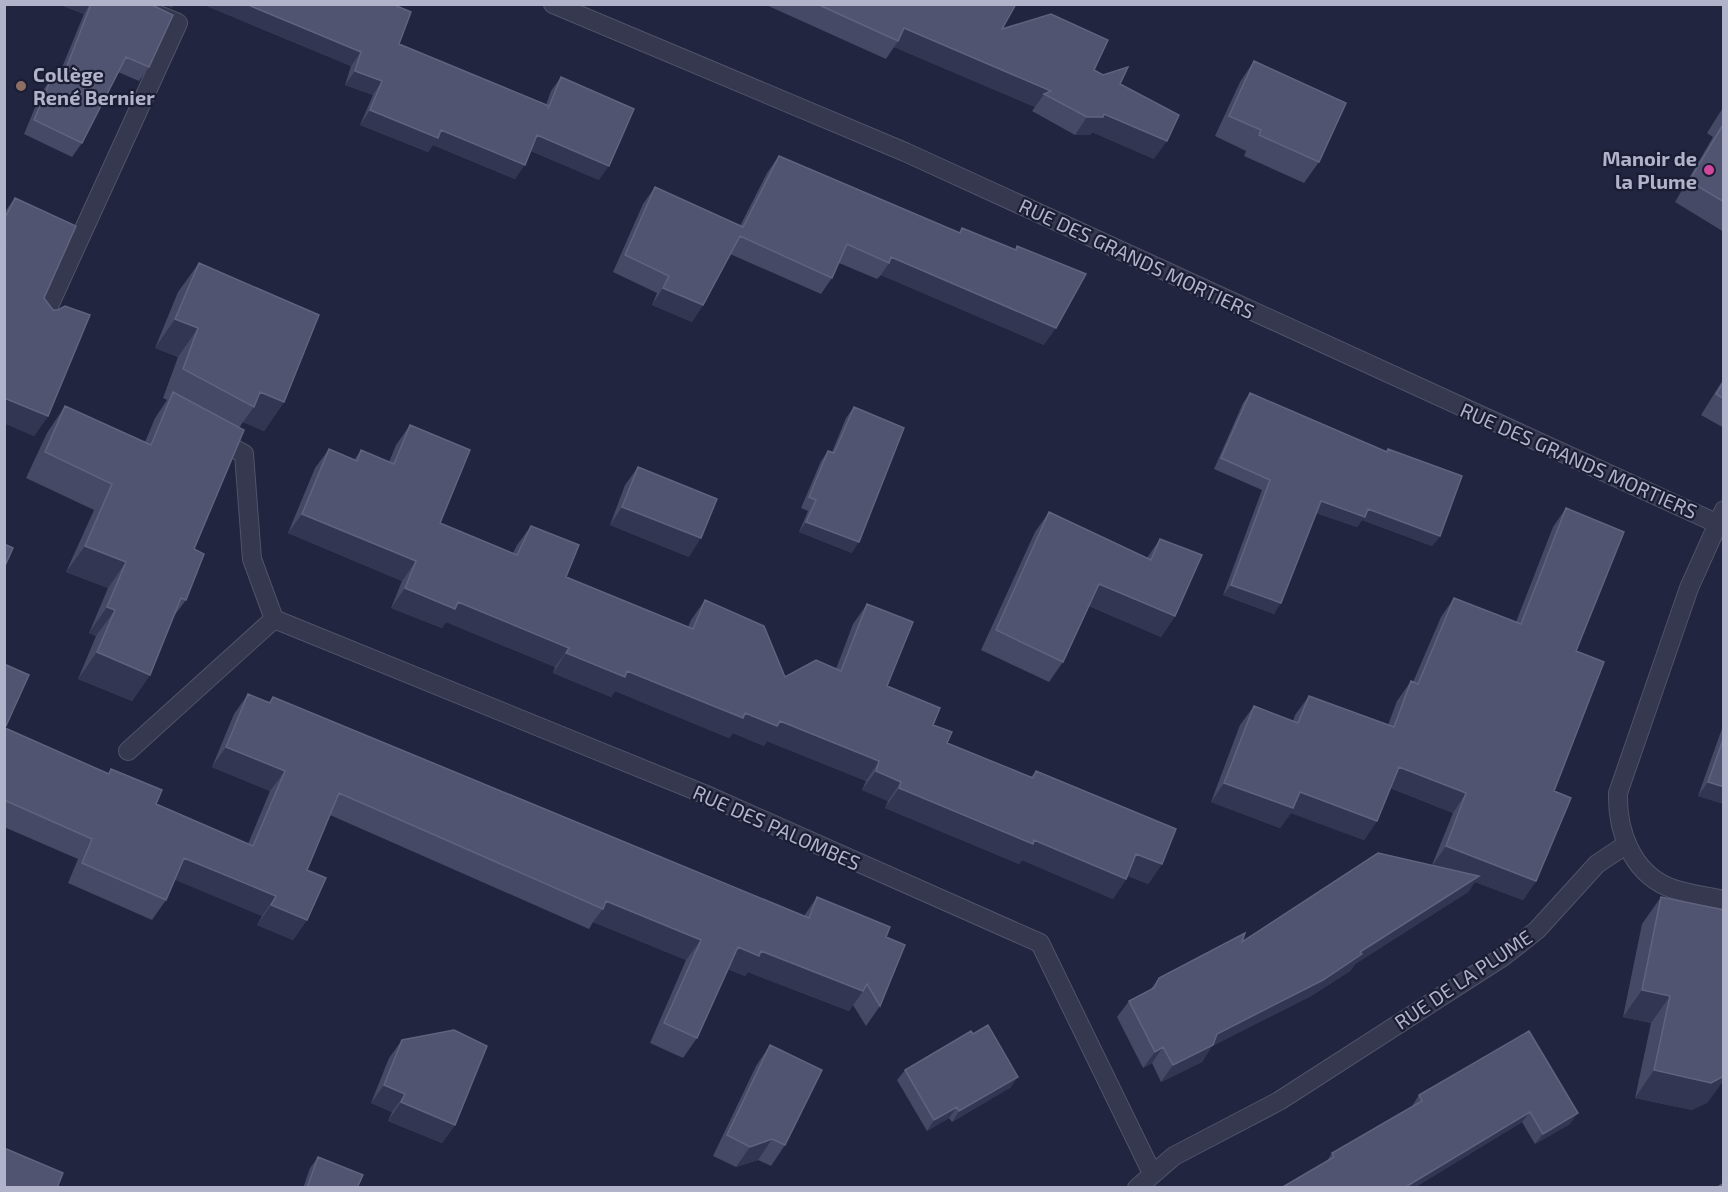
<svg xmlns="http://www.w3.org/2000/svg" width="1728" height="1192" font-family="'Exo 2',sans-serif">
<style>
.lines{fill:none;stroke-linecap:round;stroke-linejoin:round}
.lane-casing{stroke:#505369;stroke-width:20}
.street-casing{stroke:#505369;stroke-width:20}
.lane{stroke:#35384e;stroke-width:18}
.street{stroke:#35384e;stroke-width:18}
.wall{fill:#454966}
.shaded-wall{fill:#323652}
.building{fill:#515471;stroke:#60637f;stroke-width:1.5}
.education-dot{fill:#8d6e63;stroke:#1a1d33;stroke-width:2}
.hotel-dot{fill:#d1479c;stroke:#1a1d33;stroke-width:2}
.labels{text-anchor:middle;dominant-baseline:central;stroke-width:4.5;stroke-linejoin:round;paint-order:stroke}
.poi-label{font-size:20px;font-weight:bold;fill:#b1b3ca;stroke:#1a1d33;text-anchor:start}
.street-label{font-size:20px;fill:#b1b3ca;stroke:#1a1d33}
</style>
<rect width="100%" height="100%" fill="#21253f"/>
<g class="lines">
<g class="lane-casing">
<path id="lane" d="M 43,319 L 178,23 L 133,4
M 128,751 L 274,619 L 252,559 L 244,454 L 214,437"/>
</g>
<g class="street-casing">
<path id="street" d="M 553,4 L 905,152 L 1716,523
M 1724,510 L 1689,588 L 1618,793 C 1617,830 1631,871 1668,887 C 1685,894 1706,896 1724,900
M 274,619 L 704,794 L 1040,943 L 1152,1173
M 1137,1188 L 1174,1156 L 1279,1101 L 1504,956 L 1537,930 L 1597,864 L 1627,844"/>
</g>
<use href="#lane" class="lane"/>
<use href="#street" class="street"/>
</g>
<path class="wall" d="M 63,4 L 150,4 L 149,67 L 139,81 L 118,72 L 82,143 L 72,157 L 24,134 L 41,93 L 51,79 L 56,82 L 84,14 L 63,6 Z
M 202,4 L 392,4 L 399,44 L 546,105 L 551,91 L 561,77 L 599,180 L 531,151 L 515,179 L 433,145 L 428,152 L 360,125 L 373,95 L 345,85 L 351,66 Z
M 764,4 L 1016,4 L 1002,29 L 1094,70 L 1120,84 L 1154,159 L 1092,132 L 1090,135 L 1075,135 L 1032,111 L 1035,107 L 894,47 L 886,59 Z
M 1254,61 L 1319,162 L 1304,183 L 1244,156 L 1246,151 L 1215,136 L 1240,82 Z
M 1724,106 L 1724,232 L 1675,202 L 1713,137 L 1707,133 Z
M 779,156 L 959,233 L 962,228 L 1015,250 L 1017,246 L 1044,345 L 881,275 L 877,279 L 839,263 L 832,278 L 821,294 L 730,254 L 703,305 L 692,322 L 652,305 L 657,293 L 613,272 L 643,204 L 655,187 L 740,226 L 767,173 Z
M 15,198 L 44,298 L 53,310 L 48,416 L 34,436 L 4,423 L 4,213 Z
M 199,263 L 284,402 L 264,431 L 243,422 L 239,428 L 194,549 L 186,600 L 174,616 L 150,675 L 132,701 L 78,679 L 96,636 L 89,633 L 108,588 L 66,572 L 94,510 L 26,478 L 47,433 L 65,406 L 145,442 L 155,418 L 167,400 L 163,398 L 178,357 L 155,348 L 178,292 Z
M 1724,378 L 1724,428 L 1701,415 Z
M 1250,393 L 1386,451 L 1388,449 L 1440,536 L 1432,546 L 1362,520 L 1357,527 L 1316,513 L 1274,614 L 1223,595 L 1262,490 L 1214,469 L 1243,403 Z
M 854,407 L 852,553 L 799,532 L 808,511 L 801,508 L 821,461 L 828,451 L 832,452 L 846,418 Z
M 410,425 L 440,523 L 513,553 L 517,545 L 531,526 L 566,577 L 688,627 L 691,620 L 705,600 L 785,677 L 836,669 L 853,624 L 867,604 L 887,686 L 933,725 L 947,743 L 1031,777 L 1036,771 L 1162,864 L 1148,884 L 1128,876 L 1113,899 L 1022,860 L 1019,864 L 885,808 L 888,801 L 862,790 L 866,781 L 767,741 L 764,746 L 733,733 L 729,738 L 615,691 L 611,697 L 553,673 L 555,667 L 446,622 L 442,628 L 391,608 L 402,581 L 288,533 L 315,468 L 329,449 L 354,460 L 361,450 L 389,462 L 396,445 Z
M 638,467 L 689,557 L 610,525 L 625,485 Z
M 1566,508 L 1576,651 L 1554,791 L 1536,881 L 1523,900 L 1475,882 L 1468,892 L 1355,964 L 1350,971 L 1311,996 L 1212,1046 L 1202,1062 L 1161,1082 L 1152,1063 L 1143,1068 L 1117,1017 L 1129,1001 L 1150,990 L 1159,978 L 1242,942 L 1432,865 L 1453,813 L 1390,788 L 1377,821 L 1364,840 L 1291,813 L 1280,828 L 1211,802 L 1240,725 L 1254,706 L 1293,721 L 1295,715 L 1309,696 L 1388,725 L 1397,701 L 1411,681 L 1413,682 L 1441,617 L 1454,598 L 1516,622 L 1553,527 Z
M 1049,512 L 1147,558 L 1160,539 L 1175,616 L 1161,637 L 1089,606 L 1063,662 L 1049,682 L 981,650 L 1035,532 Z
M 4,664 L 5,728 L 108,774 L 111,769 L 156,804 L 248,844 L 270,791 L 212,767 L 234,714 L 248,694 L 269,702 L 273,697 L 804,916 L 817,897 L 886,937 L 880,1006 L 866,1026 L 853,1005 L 849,1011 L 748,972 L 745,976 L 728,969 L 697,1038 L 683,1058 L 650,1043 L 686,960 L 593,922 L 589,929 L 330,815 L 307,870 L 307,920 L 293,940 L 257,925 L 262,916 L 175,879 L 166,900 L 152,920 L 68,883 L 78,859 L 4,827 Z
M 1724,723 L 1724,804 L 1698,796 Z
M 1661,897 L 1708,1102 L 1692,1110 L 1635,1098 L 1651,1023 L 1623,1017 L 1642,924 Z
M 1529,1031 L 1570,1124 L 1535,1144 L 1522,1122 L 1414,1188 L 1281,1188 L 1327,1161 L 1332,1153 L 1412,1107 L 1412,1106 L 1419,1095 Z
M 402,1040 L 455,1125 L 442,1143 L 388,1121 L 392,1112 L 371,1103 L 389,1058 Z
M 770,1045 L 785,1145 L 771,1166 L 758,1160 L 736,1167 L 713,1156 L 756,1066 Z
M 905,1070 L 1011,1087 L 952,1122 L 949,1118 L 927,1131 L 897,1080 Z
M 318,1157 L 357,1188 L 303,1188 L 310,1168 Z"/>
<path class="shaded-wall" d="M 63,4 L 90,4 L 84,14 L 63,6 Z
M 162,4 L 175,4 L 172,8 Z
M 202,4 L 246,4 L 361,52 L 351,66 Z
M 904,28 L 1051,91 L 1044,94 L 1035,107 L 894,47 L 898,41 Z
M 355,71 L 382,81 L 373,95 L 345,85 Z
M 370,110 L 441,130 L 525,165 L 515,179 L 433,145 L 428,152 L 360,125 Z
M 1104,114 L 1167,141 L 1154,159 L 1092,132 L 1090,135 L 1075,135 L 1087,117 Z
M 537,135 L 609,166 L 599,180 L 527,149 Z
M 891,257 L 1056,328 L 1044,345 L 881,275 L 889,263 Z
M 663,288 L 703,305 L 692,322 L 652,305 Z
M 175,319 L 198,328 L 178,357 L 155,348 Z
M 260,392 L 284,402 L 264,431 L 243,422 L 254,407 Z
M 4,398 L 48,416 L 34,436 L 4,423 Z
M 1321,501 L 1368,509 L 1440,536 L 1432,546 L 1362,520 L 1357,527 L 1313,512 Z
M 622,507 L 701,538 L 689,557 L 610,525 Z
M 302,514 L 416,561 L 402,581 L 288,533 Z
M 806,522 L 859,542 L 852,553 L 799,532 Z
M 85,546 L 126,562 L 108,588 L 66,572 Z
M 1099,584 L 1175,616 L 1161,637 L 1085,604 Z
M 1231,585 L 1281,603 L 1274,614 L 1223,595 Z
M 405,588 L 458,602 L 569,648 L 555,667 L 446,622 L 442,628 L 391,608 Z
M 107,607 L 115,610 L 96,636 L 89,633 Z
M 97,652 L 150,675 L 132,701 L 78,679 Z
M 566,653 L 627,671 L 745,713 L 780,721 L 879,761 L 866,781 L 767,741 L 764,746 L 733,733 L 729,738 L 615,691 L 611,697 L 553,673 Z
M 226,747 L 285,771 L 270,791 L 212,767 Z
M 1399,767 L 1466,793 L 1453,813 L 1385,786 Z
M 876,771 L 901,782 L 888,801 L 862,790 Z
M 1708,782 L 1724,787 L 1724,804 L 1698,796 Z
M 1224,783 L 1300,792 L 1377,821 L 1364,840 L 1291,813 L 1280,828 L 1211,802 Z
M 899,788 L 1034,840 L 1126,879 L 1113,899 L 1022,860 L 1019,864 L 885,808 Z
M 1446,846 L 1536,881 L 1523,900 L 1475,882 L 1468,892 L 1355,964 L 1350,971 L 1311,996 L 1212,1046 L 1202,1062 L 1161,1082 L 1173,1065 L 1217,1034 L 1360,952 L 1432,866 Z
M 1136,854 L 1162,864 L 1148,884 L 1123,874 Z
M 184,858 L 276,896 L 262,916 L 170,878 Z
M 606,901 L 701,940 L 686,960 L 593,922 L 603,909 Z
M 271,905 L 307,920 L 293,940 L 257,925 Z
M 738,947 L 761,951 L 863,991 L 849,1011 L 748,972 L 745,976 L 724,967 Z
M 1642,990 L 1670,996 L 1651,1023 L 1623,1017 Z
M 1163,1047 L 1152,1063 L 1143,1068 L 1155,1052 Z
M 1654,1070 L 1724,1076 L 1724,1080 L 1708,1102 L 1692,1110 L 1635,1098 Z
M 1018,1077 L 1011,1087 L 952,1122 L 959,1111 Z
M 384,1085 L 405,1094 L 392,1112 L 371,1103 Z
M 401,1102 L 455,1125 L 442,1143 L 388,1121 Z
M 957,1107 L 949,1118 L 927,1131 L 934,1120 Z
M 1530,1112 L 1522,1122 L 1414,1188 L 1404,1188 Z
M 1578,1113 L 1570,1124 L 1535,1144 L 1543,1134 Z
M 772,1139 L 758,1160 L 736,1167 L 750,1147 Z"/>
<path class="building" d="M 91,4 L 150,4 L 173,15 L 149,67 L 126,57 L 82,143 L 34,120 L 51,79 L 60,84 Z
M 246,4 L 392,4 L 411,12 L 399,44 L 549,106 L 548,109 L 561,77 L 634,109 L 609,166 L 537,135 L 525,165 L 441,130 L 438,138 L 370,110 L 382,81 L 355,71 L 361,52 Z
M 817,4 L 1016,4 L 1002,29 L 1051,14 L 1108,40 L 1094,70 L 1103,75 L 1128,67 L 1120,84 L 1179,115 L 1167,141 L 1104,114 L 1103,117 L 1087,117 L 1044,94 L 1051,91 L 904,28 L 898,41 Z
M 1254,61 L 1346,103 L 1319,162 L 1259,135 L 1261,130 L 1229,116 Z
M 1724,123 L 1724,202 L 1689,181 Z
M 779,156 L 960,233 L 962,228 L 1016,250 L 1017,246 L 1086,274 L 1056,328 L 891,257 L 889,263 L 847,244 L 832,278 L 740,236 L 703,305 L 663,288 L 669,276 L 625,255 L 655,187 L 743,227 Z
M 15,198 L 76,226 L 44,298 L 53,310 L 58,310 L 65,306 L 90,315 L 48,416 L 4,398 L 4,249 L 6,245 L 4,244 L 4,220 Z
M 199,263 L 319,315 L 284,402 L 260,392 L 254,407 L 183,369 L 198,328 L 175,319 Z
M 1724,381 L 1724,399 L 1716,394 Z
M 173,392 L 244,430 L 194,549 L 204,554 L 186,600 L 181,598 L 150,675 L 97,652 L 115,610 L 107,607 L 126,562 L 85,546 L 112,484 L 45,452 L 65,406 L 151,445 Z
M 1250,393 L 1387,452 L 1388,449 L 1462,476 L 1440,536 L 1368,509 L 1365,517 L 1321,501 L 1281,603 L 1231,585 L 1270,480 L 1221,458 Z
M 854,407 L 904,428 L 859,542 L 806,522 L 816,500 L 809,497 L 828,451 L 834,453 Z
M 410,425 L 470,450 L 440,523 L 517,555 L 531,526 L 579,545 L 566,577 L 693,629 L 705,600 L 764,626 L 785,677 L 816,660 L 841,671 L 867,604 L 913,622 L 887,686 L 940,708 L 933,725 L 952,732 L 947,743 L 1033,778 L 1036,771 L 1176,829 L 1162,864 L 1136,854 L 1126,879 L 1034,840 L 1033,844 L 899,788 L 901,782 L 876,771 L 879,761 L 780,721 L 777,726 L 745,713 L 743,718 L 627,671 L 625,677 L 566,653 L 569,648 L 458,602 L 455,609 L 405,588 L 416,561 L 302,514 L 329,449 L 357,461 L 361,450 L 394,464 Z
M 638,467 L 717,499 L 701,538 L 622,507 Z
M 1566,508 L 1624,532 L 1576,651 L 1604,662 L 1554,791 L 1571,798 L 1536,881 L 1446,846 L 1466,793 L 1399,767 L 1377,821 L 1300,792 L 1293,808 L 1224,783 L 1254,706 L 1298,723 L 1309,696 L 1394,727 L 1411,681 L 1418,684 L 1454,598 L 1521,624 Z
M 1049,512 L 1151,560 L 1160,539 L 1202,555 L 1175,616 L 1099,584 L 1063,662 L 996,630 Z
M 4,544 L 13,548 L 4,568 Z
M 4,664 L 29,675 L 5,728 L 109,774 L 111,769 L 162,790 L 156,804 L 253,846 L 285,771 L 226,747 L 248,694 L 270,703 L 273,697 L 809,918 L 817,897 L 890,927 L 886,937 L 905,945 L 880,1006 L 867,984 L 863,991 L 761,951 L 759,956 L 738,947 L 697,1038 L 664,1023 L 701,940 L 606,901 L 603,909 L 339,793 L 307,870 L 326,878 L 307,920 L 271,905 L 276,896 L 184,858 L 166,900 L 82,863 L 92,839 L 4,800 Z
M 1724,737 L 1724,787 L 1708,782 Z
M 1378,853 L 1479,876 L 1360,952 L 1362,954 L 1323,980 L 1217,1034 L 1213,1045 L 1173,1065 L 1163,1047 L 1155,1052 L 1129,1001 L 1154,988 L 1159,978 L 1245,933 L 1242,942 Z
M 1661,897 L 1724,910 L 1724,1076 L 1711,1083 L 1654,1070 L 1670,996 L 1642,990 Z
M 988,1025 L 1018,1077 L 959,1111 L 957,1107 L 934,1120 L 905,1070 L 971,1031 L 973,1034 Z
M 454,1030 L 487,1046 L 455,1125 L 401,1102 L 405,1094 L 384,1085 L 402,1040 Z
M 1529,1031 L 1578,1113 L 1543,1134 L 1530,1112 L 1404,1188 L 1281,1188 L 1334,1157 L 1332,1153 L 1422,1101 L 1419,1095 Z
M 770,1045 L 822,1070 L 785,1145 L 772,1139 L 750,1147 L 727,1135 Z
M 4,1148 L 63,1173 L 57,1188 L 4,1188 Z
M 318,1157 L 363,1175 L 357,1188 L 307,1188 Z
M 1724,1183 L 1724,1188 L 1716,1188 Z"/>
<circle class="education-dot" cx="21" cy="86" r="6"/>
<circle class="hotel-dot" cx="1709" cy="170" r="6"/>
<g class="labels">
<g class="poi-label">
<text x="33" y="74">Collège<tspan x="33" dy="23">René Bernier</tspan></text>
<text x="1697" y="158" text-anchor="end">Manoir de<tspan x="1697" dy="23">la Plume</tspan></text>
</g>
<g class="street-label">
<text transform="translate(1137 258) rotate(25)">RUE DES GRANDS MORTIERS</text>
<text transform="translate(1579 460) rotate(24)">RUE DES GRANDS MORTIERS</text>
<text transform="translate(777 827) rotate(24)">RUE DES PALOMBES</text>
<text transform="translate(1463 979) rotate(-34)">RUE DE LA PLUME</text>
</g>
</g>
<rect width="1728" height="1192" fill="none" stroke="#b1b3ca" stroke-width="12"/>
</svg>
